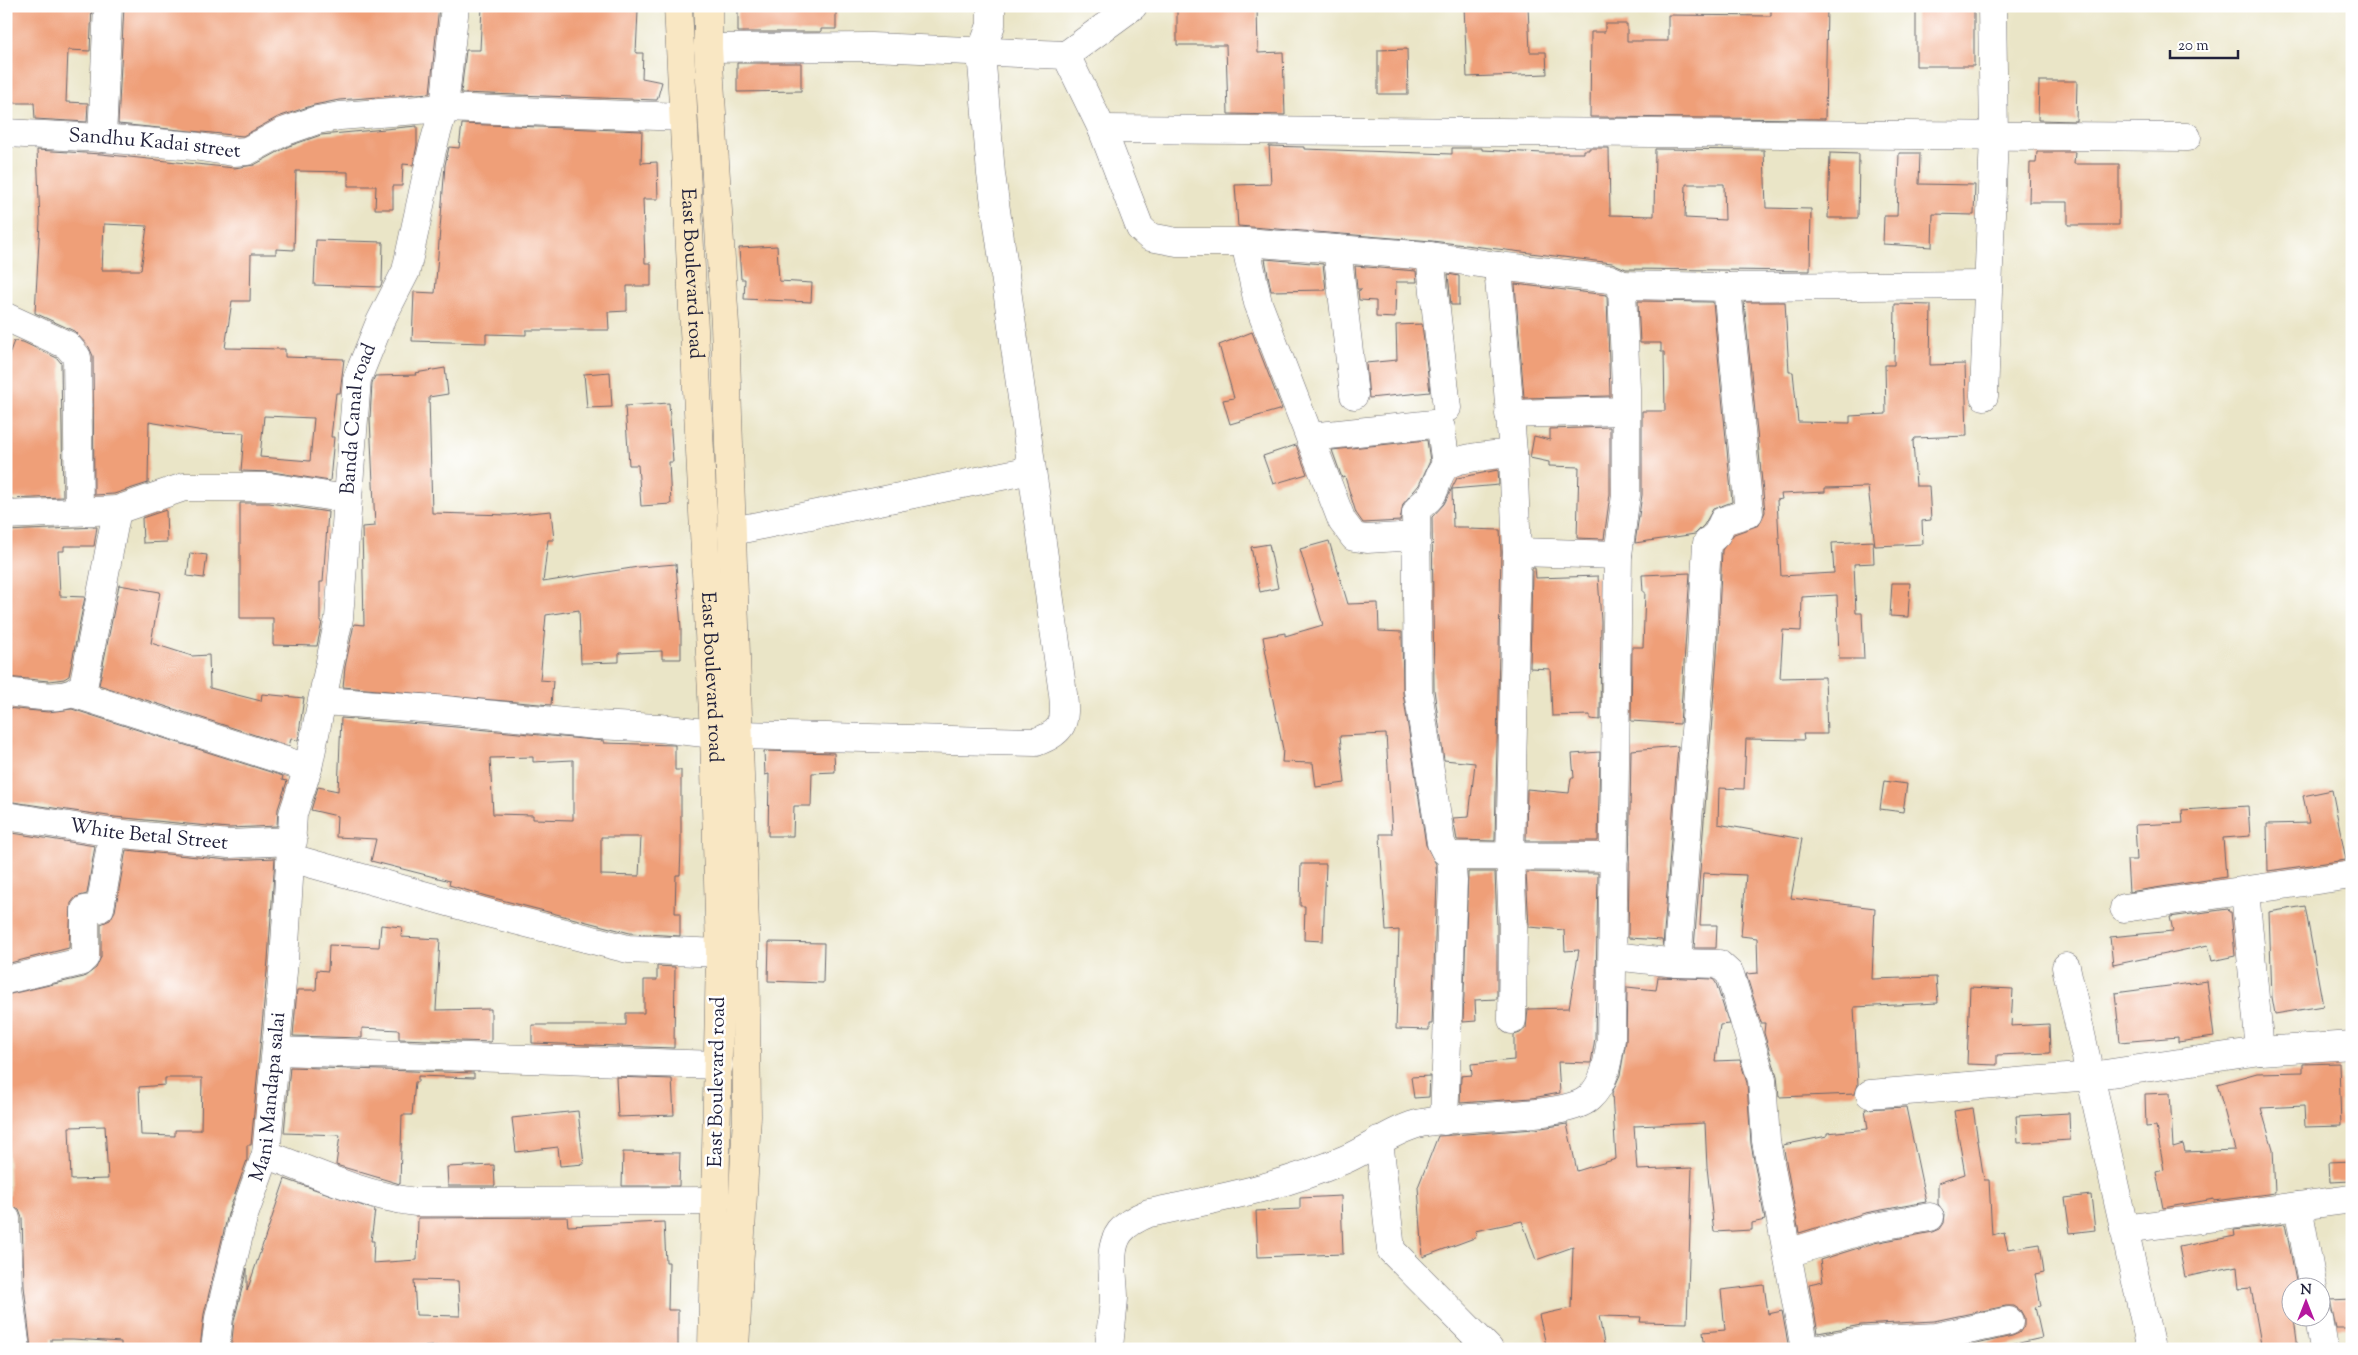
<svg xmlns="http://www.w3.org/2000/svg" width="2358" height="1355" font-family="'Sorts Mill Goudy',serif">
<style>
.building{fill:#ef9f78;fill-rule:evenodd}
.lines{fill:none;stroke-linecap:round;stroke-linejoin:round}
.street-casing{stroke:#68666c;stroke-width:29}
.secondary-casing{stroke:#68666c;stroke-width:29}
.street{stroke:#fff;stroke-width:28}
.secondary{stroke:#f9e7c3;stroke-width:28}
.labels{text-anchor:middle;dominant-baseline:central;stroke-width:5;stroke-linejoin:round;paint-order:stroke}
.street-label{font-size:20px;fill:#22223b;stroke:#fff}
</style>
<rect width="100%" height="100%" fill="#fff"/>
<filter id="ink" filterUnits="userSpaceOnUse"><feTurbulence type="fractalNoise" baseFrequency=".02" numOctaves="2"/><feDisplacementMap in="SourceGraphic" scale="10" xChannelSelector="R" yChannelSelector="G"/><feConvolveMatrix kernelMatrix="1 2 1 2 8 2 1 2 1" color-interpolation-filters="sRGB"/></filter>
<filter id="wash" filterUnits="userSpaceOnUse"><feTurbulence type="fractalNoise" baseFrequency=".0096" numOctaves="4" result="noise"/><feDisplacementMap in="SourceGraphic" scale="20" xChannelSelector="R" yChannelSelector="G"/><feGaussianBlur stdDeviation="1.12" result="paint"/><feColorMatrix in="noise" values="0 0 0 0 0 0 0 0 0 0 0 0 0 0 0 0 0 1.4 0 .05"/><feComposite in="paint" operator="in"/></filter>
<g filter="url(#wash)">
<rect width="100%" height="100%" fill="#eae5c7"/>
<g id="blocks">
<path class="building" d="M 6,6 L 92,6 L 90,51 L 68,50 L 66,102 L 88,103 L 87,122 L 35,119 L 34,103 L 6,103 Z
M 124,6 L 230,6 L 270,9 L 270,6 L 439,6 L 430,93 L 339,100 L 314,105 L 278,117 L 243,136 L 118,124 Z
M 482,6 L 564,6 L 638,11 L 636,53 L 643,53 L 642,78 L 662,82 L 657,100 L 461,93 L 466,50 L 480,50 Z
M 738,6 L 836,6 L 836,29 L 821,29 L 821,32 L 738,32 Z
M 1177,6 L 1257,6 L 1258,53 L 1283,52 L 1285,115 L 1228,114 L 1226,45 L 1177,45 Z
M 1464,6 L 1528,6 L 1530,52 L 1546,52 L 1547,74 L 1467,77 Z
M 1771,6 L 1827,6 L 1825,119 L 1590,117 L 1591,32 L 1605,32 L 1605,24 L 1627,24 L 1627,41 L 1668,41 L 1668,15 L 1771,16 Z
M 1916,6 L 1974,6 L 1974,66 L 1916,66 Z
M 1407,49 L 1408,94 L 1378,94 L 1378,50 Z
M 737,63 L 801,63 L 801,91 L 737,92 Z
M 2039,81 L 2077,81 L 2076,121 L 2038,120 Z
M 462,124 L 642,131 L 641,163 L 657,162 L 658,199 L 643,199 L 645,263 L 651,263 L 651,286 L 627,286 L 627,311 L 608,312 L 609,330 L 526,330 L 526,335 L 486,334 L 486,343 L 412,341 L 414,292 L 435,293 L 445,165 L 449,147 L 459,148 Z
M 417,126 L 417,145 L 413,165 L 403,164 L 402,186 L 393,186 L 393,209 L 375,209 L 376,186 L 348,186 L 348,172 L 296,171 L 294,250 L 276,249 L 276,254 L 251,254 L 250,301 L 232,301 L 225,348 L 285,349 L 285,357 L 344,359 L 340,393 L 336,393 L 331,437 L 334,437 L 330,481 L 272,472 L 241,471 L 244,433 L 210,432 L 149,422 L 148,483 L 114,494 L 94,495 L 93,356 L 89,347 L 74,331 L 35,313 L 40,222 L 37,150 L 101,154 L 234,168 L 254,165 L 289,146 L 321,135 ZM 104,224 L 147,226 L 141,270 L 102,270 ZM 264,416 L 314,418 L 310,461 L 260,457 Z
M 1269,146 L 1304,147 L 1304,149 L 1452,154 L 1452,148 L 1482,148 L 1482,150 L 1543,153 L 1584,153 L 1584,150 L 1589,150 L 1589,148 L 1609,148 L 1610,215 L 1654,216 L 1655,149 L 1764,150 L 1766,208 L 1811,209 L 1810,271 L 1626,269 L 1612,263 L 1432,241 L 1238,226 L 1235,185 L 1271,184 ZM 1686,184 L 1724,184 L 1725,220 L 1685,218 Z
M 2037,152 L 2075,152 L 2074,164 L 2119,164 L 2119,225 L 2068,225 L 2068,202 L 2029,202 L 2030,163 L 2036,163 Z
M 1830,153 L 1859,154 L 1858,218 L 1828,218 Z
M 1899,153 L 1920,153 L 1919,184 L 1975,185 L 1974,215 L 1933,214 L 1932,247 L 1883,244 L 1884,216 L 1897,216 Z
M 316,240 L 383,242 L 382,283 L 380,287 L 314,285 Z
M 777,246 L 779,281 L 812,283 L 811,302 L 744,299 L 745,279 L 741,279 L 739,248 Z
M 1265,259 L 1323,264 L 1326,290 L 1271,291 Z
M 1355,266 L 1416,271 L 1417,282 L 1396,282 L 1395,318 L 1376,317 L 1376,301 L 1359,300 L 1358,291 L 1362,289 L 1357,289 Z
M 1448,274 L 1459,276 L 1459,305 L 1451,305 Z
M 1515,284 L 1607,295 L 1610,396 L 1524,398 Z
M 1638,301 L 1713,302 L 1732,502 L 1713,509 L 1704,525 L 1695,534 L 1635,543 L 1642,495 L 1642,411 L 1665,411 L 1664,352 L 1661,352 L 1661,343 L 1640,343 Z
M 1744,302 L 1785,302 L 1789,372 L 1793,372 L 1798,422 L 1850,423 L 1850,416 L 1886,414 L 1885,365 L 1894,365 L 1895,304 L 1931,305 L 1930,365 L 1965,364 L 1967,436 L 1915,438 L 1913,441 L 1916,486 L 1929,486 L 1931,520 L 1922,521 L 1923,544 L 1875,546 L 1868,487 L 1825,488 L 1825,492 L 1781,494 L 1782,499 L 1777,500 L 1781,576 L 1834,573 L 1832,543 L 1873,541 L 1874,563 L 1854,564 L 1856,613 L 1862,613 L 1864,659 L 1839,659 L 1837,595 L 1802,597 L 1801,631 L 1783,630 L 1780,678 L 1825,677 L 1827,734 L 1803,734 L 1804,740 L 1746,739 L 1744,789 L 1719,788 L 1718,824 L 1802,839 L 1791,898 L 1875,908 L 1872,979 L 1936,977 L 1938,1003 L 1854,1007 L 1858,1085 L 1855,1094 L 1779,1097 L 1777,1076 L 1764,1033 L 1765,1023 L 1761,1023 L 1746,974 L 1758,973 L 1757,938 L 1741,936 L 1746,875 L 1703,873 L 1700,925 L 1717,925 L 1716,948 L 1694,948 L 1717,655 L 1722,550 L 1734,534 L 1759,525 L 1765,512 Z
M 1422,324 L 1430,392 L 1369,398 L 1366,363 L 1397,360 L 1396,325 Z
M 1252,332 L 1282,409 L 1230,424 L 1223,400 L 1234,398 L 1219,345 Z
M 14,341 L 23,342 L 57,358 L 61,363 L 63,497 L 6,499 L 6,362 Z
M 445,368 L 448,394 L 429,397 L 432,513 L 509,515 L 551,511 L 554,540 L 548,540 L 543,582 L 638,567 L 676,564 L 681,628 L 681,659 L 662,659 L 662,651 L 619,653 L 619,662 L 581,663 L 579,610 L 546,615 L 540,680 L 553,681 L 551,705 L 343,687 L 345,667 L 354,624 L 364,625 L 362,527 L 375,526 L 370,419 L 372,383 L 375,376 L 416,375 L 415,373 Z
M 610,372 L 612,407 L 587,408 L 584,374 Z
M 669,403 L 673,462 L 669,462 L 671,504 L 641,506 L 638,465 L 629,465 L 625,406 Z
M 1610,427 L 1610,494 L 1604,539 L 1577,538 L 1579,467 L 1549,466 L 1549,462 L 1530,458 L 1534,436 L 1550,440 L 1550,429 Z
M 1427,440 L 1430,461 L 1419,485 L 1403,504 L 1400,521 L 1363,523 L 1356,513 L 1345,477 L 1342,478 L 1332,450 Z
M 1296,445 L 1307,474 L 1273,484 L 1263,456 Z
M 1498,470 L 1499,485 L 1452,489 L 1453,527 L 1468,527 L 1468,529 L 1500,530 L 1501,552 L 1495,841 L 1457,840 L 1453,818 L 1469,817 L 1475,763 L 1444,760 L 1434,690 L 1432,517 L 1444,504 L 1457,478 Z
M 240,503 L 269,503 L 328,512 L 323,582 L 320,582 L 320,622 L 322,622 L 317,646 L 273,645 L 273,618 L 240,618 Z
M 166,510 L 167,542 L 143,543 L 142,518 Z
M 97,527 L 94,546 L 64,546 L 64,551 L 58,551 L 60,596 L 85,597 L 69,676 L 64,679 L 49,681 L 6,677 L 6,531 Z
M 1329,541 L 1348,604 L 1378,603 L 1379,631 L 1402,632 L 1403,693 L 1426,845 L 1436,864 L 1437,881 L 1432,1024 L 1429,1024 L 1429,1030 L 1396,1029 L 1399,930 L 1386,931 L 1381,857 L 1380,834 L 1392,834 L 1386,734 L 1340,736 L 1345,783 L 1316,787 L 1313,763 L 1282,762 L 1283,749 L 1267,671 L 1269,670 L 1263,637 L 1285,633 L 1285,636 L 1323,625 L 1300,549 Z
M 1269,544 L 1278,588 L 1260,592 L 1251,547 Z
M 190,553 L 207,555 L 204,578 L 187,576 Z
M 1532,568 L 1535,568 L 1536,578 L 1598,576 L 1601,621 L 1600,720 L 1590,719 L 1590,715 L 1552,716 L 1550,669 L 1530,668 Z
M 1690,573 L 1680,724 L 1631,721 L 1632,647 L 1643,647 L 1645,592 L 1643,592 L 1642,575 Z
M 1892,583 L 1910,583 L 1908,617 L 1890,616 Z
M 119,585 L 160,592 L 151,643 L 192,656 L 209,655 L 210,688 L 261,701 L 262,694 L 304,698 L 298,740 L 291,739 L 289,746 L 99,685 Z
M 6,708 L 48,712 L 72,709 L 283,776 L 282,780 L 287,781 L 278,809 L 277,826 L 229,828 L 115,817 L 6,801 Z
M 341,718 L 434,725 L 604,741 L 604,743 L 675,745 L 675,770 L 681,770 L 681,848 L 680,875 L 676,875 L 675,913 L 680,913 L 680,936 L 630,933 L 486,896 L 449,885 L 450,881 L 371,861 L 376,839 L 336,837 L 337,816 L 311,810 L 318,787 L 338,791 ZM 533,757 L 533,762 L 573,760 L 573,820 L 533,819 L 533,815 L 493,814 L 490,758 ZM 601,837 L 641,837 L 639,876 L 601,875 Z
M 1678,746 L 1663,946 L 1662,940 L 1628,938 L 1631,750 Z
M 764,751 L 834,753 L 835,772 L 812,773 L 811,806 L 794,806 L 793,836 L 768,836 L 769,774 L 765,775 Z
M 1600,752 L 1598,841 L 1526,841 L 1527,789 L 1569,793 L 1571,778 L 1574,778 L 1572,754 Z
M 1884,781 L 1907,784 L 1903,812 L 1880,809 Z
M 2332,790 L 2346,860 L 2268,871 L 2267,824 L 2309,823 L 2303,796 Z
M 2248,806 L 2250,836 L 2223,838 L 2226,877 L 2129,892 L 2127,860 L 2137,860 L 2135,825 L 2183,823 L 2182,810 Z
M 6,832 L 95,846 L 87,894 L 76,897 L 71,903 L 69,948 L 6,964 Z
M 126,850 L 228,860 L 275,858 L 268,960 L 251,1145 L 247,1145 L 247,1160 L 228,1214 L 204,1314 L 200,1349 L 121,1349 L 121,1342 L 73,1339 L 51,1339 L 51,1349 L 31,1349 L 24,1286 L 22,1218 L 19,1210 L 8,1204 L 8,1195 L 10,1195 L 6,1113 L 6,1070 L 9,1070 L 6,995 L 84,977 L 96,968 L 101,957 L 101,924 L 110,920 L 115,911 ZM 165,1078 L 202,1078 L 201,1130 L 175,1130 L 175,1136 L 141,1135 L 139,1087 L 165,1085 ZM 105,1126 L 108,1179 L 71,1180 L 69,1127 Z
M 1301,864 L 1326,864 L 1323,941 L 1304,940 L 1305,906 L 1300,906 Z
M 1468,872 L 1495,872 L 1497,927 L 1497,999 L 1475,1000 L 1476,1021 L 1463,1022 Z
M 1526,872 L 1598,873 L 1595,1038 L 1591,1063 L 1558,1062 L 1560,1093 L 1532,1098 L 1460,1103 L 1461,1076 L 1472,1075 L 1471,1064 L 1514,1060 L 1514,1035 L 1520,1033 L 1526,1028 L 1528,1009 L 1569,1008 L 1579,950 L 1565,951 L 1564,930 L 1529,927 Z
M 2305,906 L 2323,1006 L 2275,1014 L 2272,997 L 2269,912 Z
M 2228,909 L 2229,912 L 2231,912 L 2235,956 L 2212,961 L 2208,945 L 2113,965 L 2110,937 L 2173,931 L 2170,917 Z
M 381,925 L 402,927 L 401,937 L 440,939 L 436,1010 L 491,1009 L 491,1042 L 399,1039 L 399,1030 L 362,1028 L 362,1038 L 293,1036 L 297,990 L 316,990 L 317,970 L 328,971 L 329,945 L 379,947 Z
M 769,942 L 824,943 L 823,983 L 768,981 Z
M 657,966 L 675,967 L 674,1048 L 532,1043 L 532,1025 L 626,1025 L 626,1013 L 644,1013 L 644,980 L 657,980 Z
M 1658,977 L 1713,979 L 1716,983 L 1729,1024 L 1720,1025 L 1715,1061 L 1740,1060 L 1747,1083 L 1751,1144 L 1765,1220 L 1752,1223 L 1752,1230 L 1714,1232 L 1707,1167 L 1705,1123 L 1634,1126 L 1637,1170 L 1692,1168 L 1687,1323 L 1640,1322 L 1641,1317 L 1599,1316 L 1605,1349 L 1547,1349 L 1539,1315 L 1571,1308 L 1573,1247 L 1536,1260 L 1522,1221 L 1475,1231 L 1477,1237 L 1423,1257 L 1418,1187 L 1438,1136 L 1535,1129 L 1567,1124 L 1577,1171 L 1616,1159 L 1612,1093 L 1620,1075 L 1626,1041 L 1627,987 L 1656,990 Z
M 2207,981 L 2214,1037 L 2178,1042 L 2178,1037 L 2120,1042 L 2115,993 Z
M 1970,987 L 2013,989 L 2011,1026 L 2049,1024 L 2050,1053 L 1997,1055 L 1997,1065 L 1967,1064 Z
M 2339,1063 L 2341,1126 L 2305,1127 L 2304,1106 L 2261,1108 L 2273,1149 L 2275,1193 L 2214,1201 L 2214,1199 L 2163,1208 L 2156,1172 L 2164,1170 L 2156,1126 L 2146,1127 L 2145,1094 L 2170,1093 L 2173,1147 L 2183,1144 L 2185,1152 L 2235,1150 L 2217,1084 L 2257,1073 L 2303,1072 L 2303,1064 Z
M 290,1067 L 474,1073 L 474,1078 L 418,1076 L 418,1082 L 415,1082 L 412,1115 L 402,1115 L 400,1184 L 336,1165 L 340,1135 L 284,1133 Z
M 1430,1076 L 1429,1097 L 1414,1098 L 1411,1077 Z
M 616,1077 L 672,1079 L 674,1115 L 618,1117 Z
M 1906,1107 L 1926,1202 L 1865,1213 L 1799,1233 L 1783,1145 L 1827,1136 L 1827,1133 L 1868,1129 L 1865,1109 Z
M 1973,1108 L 1984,1180 L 1989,1180 L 1992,1235 L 2004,1232 L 2008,1249 L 2040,1244 L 2044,1272 L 2035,1274 L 2041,1306 L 2035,1307 L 2042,1338 L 1993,1349 L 1955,1349 L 2012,1336 L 2019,1333 L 2024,1326 L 2024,1317 L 2020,1310 L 2014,1306 L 2006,1306 L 1934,1321 L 1861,1325 L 1818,1333 L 1809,1284 L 1823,1281 L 1820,1260 L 1874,1243 L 1933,1232 L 1940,1229 L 1944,1223 L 1945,1214 L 1938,1204 L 1938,1183 L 1965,1174 L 1954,1111 Z
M 578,1111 L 584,1164 L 560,1166 L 558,1147 L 516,1152 L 512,1118 Z
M 2069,1113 L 2070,1140 L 2018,1143 L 2016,1116 Z
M 623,1152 L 680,1153 L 679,1186 L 622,1186 Z
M 2352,1161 L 2352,1181 L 2330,1182 L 2329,1162 Z
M 494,1165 L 495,1186 L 448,1186 L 447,1167 Z
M 285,1179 L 375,1210 L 371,1241 L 374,1241 L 373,1263 L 417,1260 L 418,1218 L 567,1217 L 568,1226 L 664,1222 L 666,1262 L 669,1262 L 668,1310 L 678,1310 L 678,1349 L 437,1349 L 437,1346 L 379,1349 L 231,1349 L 234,1321 L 247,1268 L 247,1291 ZM 414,1280 L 458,1281 L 460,1316 L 416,1315 Z
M 2091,1195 L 2095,1230 L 2070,1233 L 2065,1198 Z
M 1341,1196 L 1343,1254 L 1258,1257 L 1256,1211 L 1300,1209 L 1300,1198 Z
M 2285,1224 L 2297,1285 L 2289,1286 L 2290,1318 L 2294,1318 L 2298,1349 L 2262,1349 L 2251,1288 L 2239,1289 L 2237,1266 L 2185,1277 L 2179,1247 L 2235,1236 L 2234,1230 Z
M 1764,1285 L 1768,1314 L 1782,1311 L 1789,1349 L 1705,1349 L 1703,1332 L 1725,1330 L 1721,1290 Z
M 2352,1299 L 2352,1328 L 2336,1328 L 2330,1300 Z"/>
</g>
</g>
<g filter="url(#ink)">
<use href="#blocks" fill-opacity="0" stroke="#68666c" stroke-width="1"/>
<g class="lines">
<g class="street-casing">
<g id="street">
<path d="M 708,48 L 871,47 L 1066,55 L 1102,129 L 1140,228 L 1150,237 L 1177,242 L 1245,242 L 1430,256 L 1498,266 L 1610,279 L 1619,283 L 1622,288 L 1626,389 L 1626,495 L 1618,555 L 1611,1039 C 1608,1060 1605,1084 1589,1098 C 1565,1120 1455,1114 1417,1124 C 1392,1131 1370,1148 1346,1159 C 1282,1187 1217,1199 1149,1213 C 1139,1217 1127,1223 1120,1232 C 1107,1249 1114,1278 1114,1298 C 1113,1315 1110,1332 1109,1349"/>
<path d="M 1066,55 L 1133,6"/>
<path d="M 1102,129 L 2187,137"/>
<path id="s1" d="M 6,133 L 102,138 L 193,146 L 233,152 L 247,151 L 283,132 L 317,120 L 340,116 L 444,108 L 683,117"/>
<path d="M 102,138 L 108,6"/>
<path d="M 1245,242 L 1258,303 L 1342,521 L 1354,537 L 1367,539 L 1416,536"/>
<path d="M 1337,249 L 1354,395"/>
<path d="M 1430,256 L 1447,408"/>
<path d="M 1498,266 L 1513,453 L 1517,552 L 1510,856 L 1513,927 L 1512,1020"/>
<path d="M 1621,285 L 1727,287 L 1988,285"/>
<path d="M 6,317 L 67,345 L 77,357 L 79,511"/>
<path d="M 1984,396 L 1994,136 L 1992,6"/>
<path d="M 1509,414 L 1625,411"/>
<path d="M 1310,437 L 1433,424 L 1441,428 L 1446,466"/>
<path d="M 6,515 L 117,510 L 184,487 L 270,487 L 347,499"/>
<path d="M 733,531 L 1031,470"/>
<path d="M 1517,552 L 1618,555"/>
<path d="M 6,692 C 29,694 71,705 84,683 L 117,510"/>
<path d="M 75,694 L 308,768"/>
<path d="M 323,701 L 435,709 L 595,725 L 659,728 L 714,734"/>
<path d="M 740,735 L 1036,742 C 1064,732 1066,722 1063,694 L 991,174 L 981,52 L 991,25 L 991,6"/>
<path id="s2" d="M 6,816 L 113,833 L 229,844 L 293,841"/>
<path d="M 1451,856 L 1614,857"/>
<path d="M 291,858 L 491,914 L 628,949 L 720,953"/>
<path d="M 2245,891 L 2260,1051"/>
<path d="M 2124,908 L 2352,875"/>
<path d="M 1614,956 L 1677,963 L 1719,964 L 1730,974 L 1762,1080 L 1766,1141 L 1805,1349"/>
<path d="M 1677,963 L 1701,654 L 1707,543 L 1717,534 L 1723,521 L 1749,513 L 1727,287"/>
<path d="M 2066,967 L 2151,1349"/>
<path d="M 6,980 L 80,962 L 85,957 L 85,910 L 100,908 L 113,833"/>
<path d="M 276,1051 L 719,1065"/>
<path d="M 1870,1094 L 2091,1076 L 2260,1051 L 2352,1045"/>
<path d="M 1444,1121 L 1453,881 L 1451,856 L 1445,851 L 1441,843 L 1418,691 L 1416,513 C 1419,504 1426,503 1431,496 C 1437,488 1437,476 1444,468 C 1454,457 1498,455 1513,453"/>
<path d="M 1379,1140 L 1391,1250 L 1489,1349"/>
<path d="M 266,1154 C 315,1173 364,1196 416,1202 L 716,1201"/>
<path d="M 2298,1206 L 2313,1288"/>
<path d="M 6,1219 L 8,1287 L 16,1349"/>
<path d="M 2124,1229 L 2352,1199"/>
<path d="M 1788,1253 L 1870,1228 L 1930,1217"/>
<path d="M 2319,1318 L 2324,1349"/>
<path id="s3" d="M 215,1349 L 219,1318 L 243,1218 L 266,1154 L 284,961 L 293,814 L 308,768 L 339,618 L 357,379 L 380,322 L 406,271 L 432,150 L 444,108 L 455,6"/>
<path d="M 1819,1349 L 1862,1341 L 1936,1337 L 2009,1321"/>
</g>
</g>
<g class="secondary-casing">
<g id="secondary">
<path id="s4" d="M 678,6 L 714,734 L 720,953 L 712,1349"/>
<path d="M 708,6 L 708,48 L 725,325 L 745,926 L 747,1116 L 735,1349"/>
</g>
</g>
<use href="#street" class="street"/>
<use href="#secondary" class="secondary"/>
</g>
</g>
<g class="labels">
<g class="street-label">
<text stroke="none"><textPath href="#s1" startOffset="149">Sandhu Kadai street</textPath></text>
<text stroke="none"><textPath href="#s4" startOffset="268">East Boulevard road</textPath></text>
<text stroke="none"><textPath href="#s3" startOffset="945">Banda Canal road</textPath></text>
<text stroke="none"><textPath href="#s4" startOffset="672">East Boulevard road</textPath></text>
<text stroke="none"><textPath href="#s2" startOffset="144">White Betal Street</textPath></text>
<text transform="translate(718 1082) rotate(-89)">East Boulevard road</text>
<text stroke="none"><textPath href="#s3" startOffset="259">Mani Mandapa salai</textPath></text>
</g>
</g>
<rect width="2358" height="1355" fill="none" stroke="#fff" stroke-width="25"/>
<g transform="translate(2306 1302)"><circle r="24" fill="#ffffff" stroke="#a7a7b1"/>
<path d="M0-4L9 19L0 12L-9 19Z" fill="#b5179e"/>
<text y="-8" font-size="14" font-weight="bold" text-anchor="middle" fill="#22223b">N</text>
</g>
<path d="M2170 50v8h68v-8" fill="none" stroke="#22223b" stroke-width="2.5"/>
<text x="2178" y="50" font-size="15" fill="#22223b" stroke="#ffffff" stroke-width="4" paint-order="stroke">20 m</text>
</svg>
